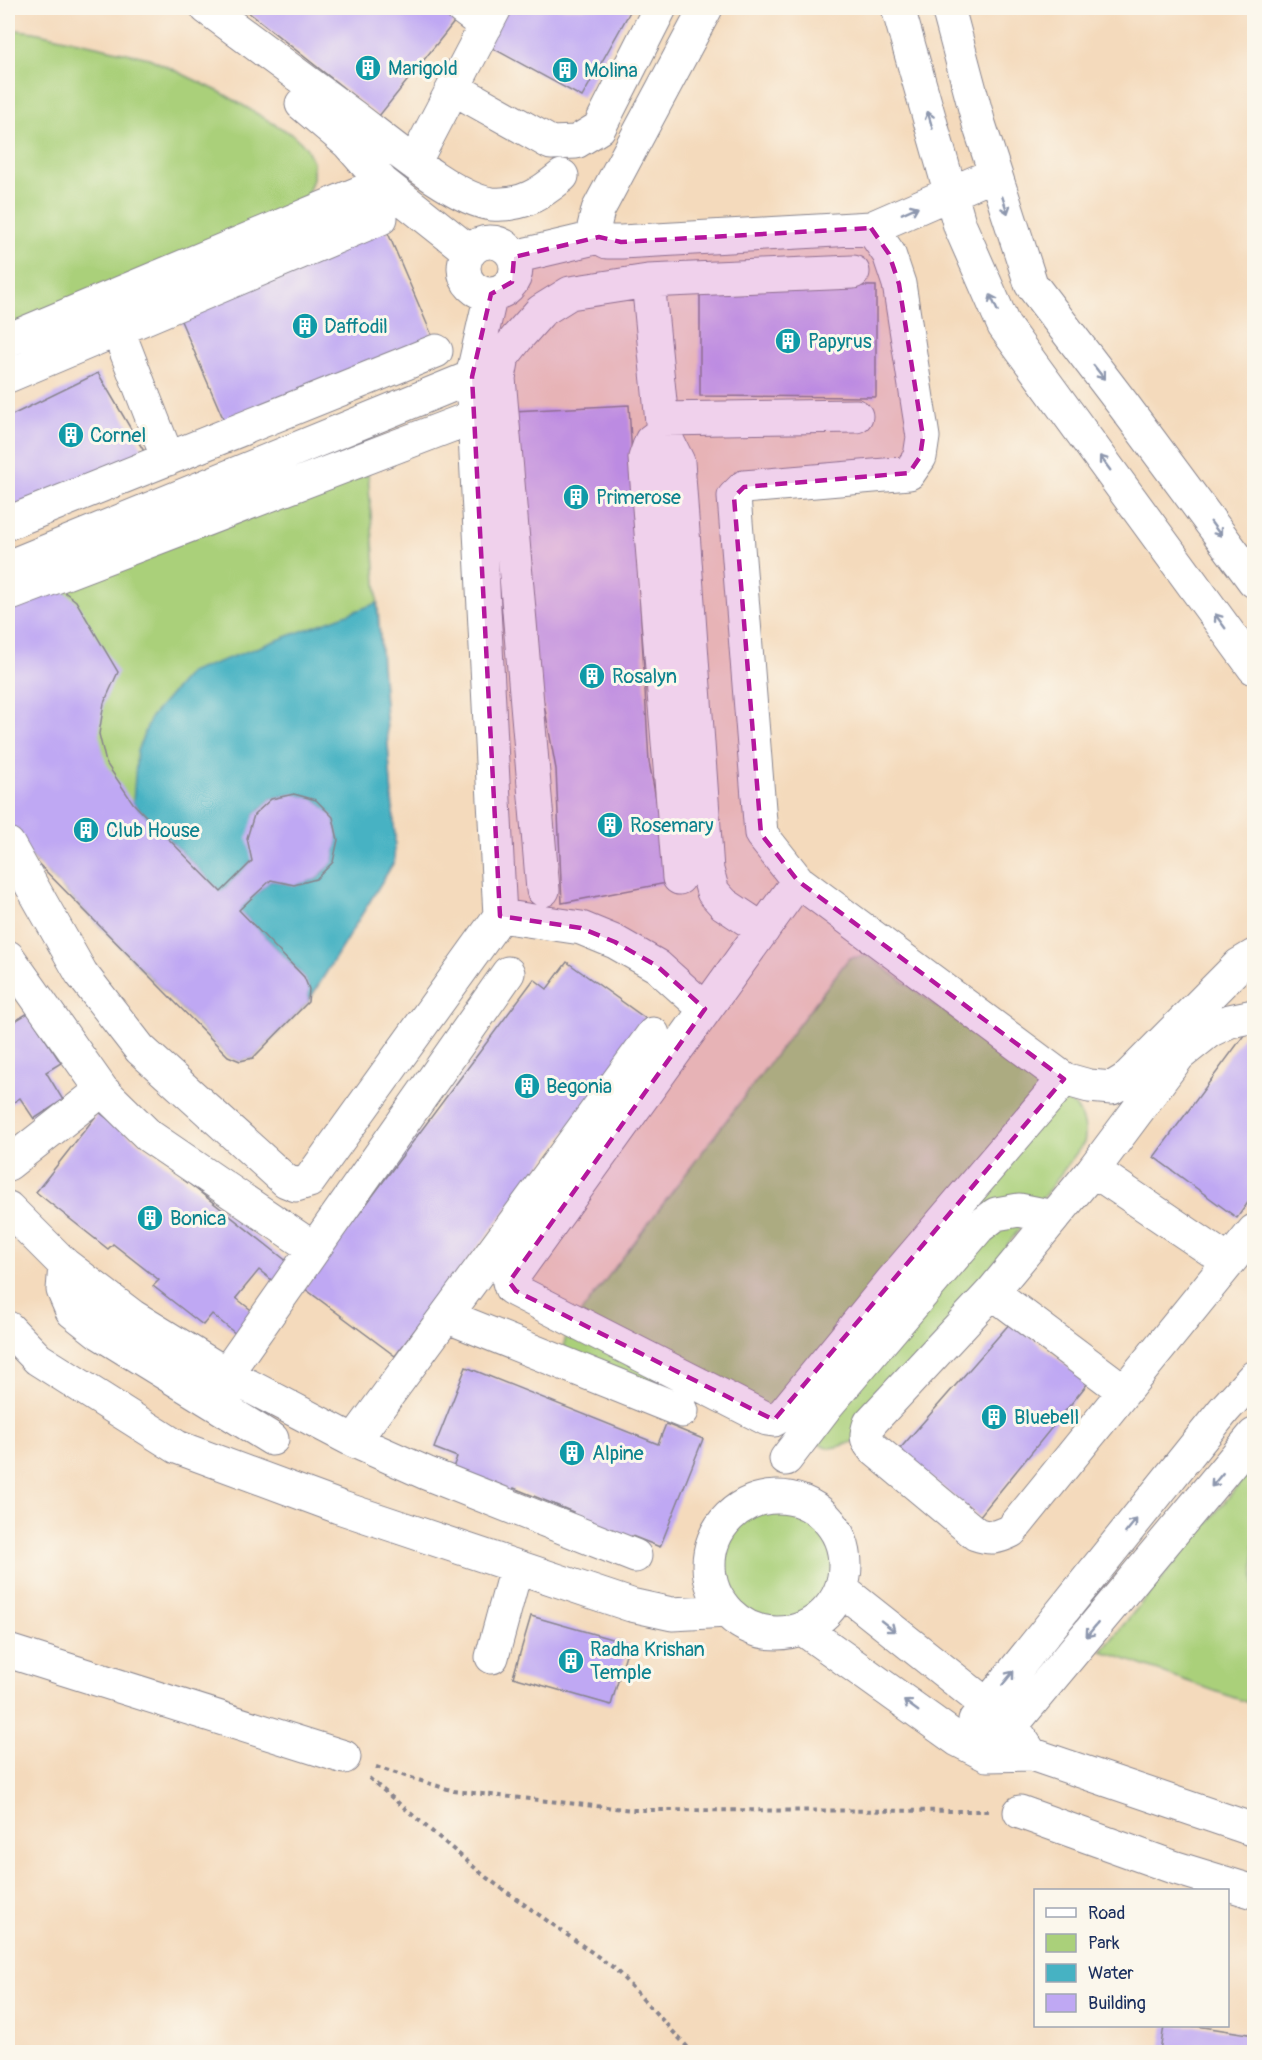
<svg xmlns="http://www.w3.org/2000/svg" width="1262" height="2060" font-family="Pangolin,sans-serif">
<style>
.green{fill:#aad07a;stroke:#62806c;stroke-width:1.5}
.water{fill:#46b2c3;stroke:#307090;stroke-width:1.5}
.building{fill:#bfa8f3}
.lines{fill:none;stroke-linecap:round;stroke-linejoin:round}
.minor-casing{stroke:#88848d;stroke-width:35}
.path{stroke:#88848d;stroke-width:4;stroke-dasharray:4.5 4.5;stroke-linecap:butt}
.minor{stroke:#fff;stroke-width:33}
.oneway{stroke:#8d97ae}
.marked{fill:#b5179e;fill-opacity:0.2;stroke:#b5179e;stroke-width:4.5;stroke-dasharray:12 8;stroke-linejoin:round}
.labels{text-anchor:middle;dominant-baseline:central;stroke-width:6;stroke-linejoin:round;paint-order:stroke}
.culture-label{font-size:20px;fill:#0d838f;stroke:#fbf7ec;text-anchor:start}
</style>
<rect width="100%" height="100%" fill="#fbf7ec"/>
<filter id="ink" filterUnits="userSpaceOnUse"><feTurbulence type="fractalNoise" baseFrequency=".0167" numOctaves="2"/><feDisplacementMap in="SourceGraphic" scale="12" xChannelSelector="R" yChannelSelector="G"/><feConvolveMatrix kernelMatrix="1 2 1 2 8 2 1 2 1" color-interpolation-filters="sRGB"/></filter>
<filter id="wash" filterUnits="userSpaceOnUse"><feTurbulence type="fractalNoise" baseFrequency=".008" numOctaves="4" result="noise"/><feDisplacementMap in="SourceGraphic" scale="24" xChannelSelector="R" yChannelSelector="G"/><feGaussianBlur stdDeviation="1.35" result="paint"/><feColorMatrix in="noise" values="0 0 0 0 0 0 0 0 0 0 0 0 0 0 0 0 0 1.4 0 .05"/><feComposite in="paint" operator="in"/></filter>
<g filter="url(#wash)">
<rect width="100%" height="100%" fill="#f4dabc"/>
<path class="green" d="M 8,29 L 34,32 L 149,58 L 222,93 L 293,135 L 306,147 L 313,162 L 313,179 L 307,195 L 295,207 L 8,327 Z
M 368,474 L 395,837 L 394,862 L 308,1002 L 253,1058 L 240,1061 L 228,1056 L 22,847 L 8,821 L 8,602 Z
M 868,956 L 1076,1107 C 1084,1120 1087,1128 1084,1143 L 867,1432 C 855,1442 845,1446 830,1448 L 569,1355 L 564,1345 L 567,1331 L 849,958 Z
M 1254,1466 L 1254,1705 L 1102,1651 Z
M715 1563a62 62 0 1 1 124 0a62 62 0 1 1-124 0Z"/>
<path class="water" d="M 377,603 L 395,837 L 394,862 L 308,1002 L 309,989 L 304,977 L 239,910 L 271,880 L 294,885 L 317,879 L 333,862 L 338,840 L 333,817 L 316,800 L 294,794 L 271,799 L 254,815 L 252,861 L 221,892 L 133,803 L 137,751 L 151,717 L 189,673 Z"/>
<g id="blocks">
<path class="building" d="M 243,8 L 439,8 L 455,21 L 379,116 Z
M 505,8 L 632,8 L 582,97 L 485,44 Z
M 385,226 L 433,338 L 226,425 L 178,314 Z
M 700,285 L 876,286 L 876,397 L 700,396 Z
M 98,373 L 145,453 L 8,510 L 8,417 Z
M 629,405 L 649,762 L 672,882 L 562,903 L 556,769 L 523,590 L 513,411 Z
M 62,590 L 76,601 L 118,672 L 104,703 L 99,734 L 106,763 L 133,803 L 221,892 L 252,861 L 247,838 L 254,815 L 271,799 L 294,794 L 316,800 L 333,817 L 338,840 L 333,862 L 316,879 L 294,885 L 271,880 L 239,910 L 304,977 L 309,989 L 308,1002 L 253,1058 L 240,1061 L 228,1056 L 22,847 L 8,821 L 8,602 Z
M 567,962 L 649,1021 L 395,1356 L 304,1288 L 534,979 L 547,989 Z
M 28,1013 L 61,1063 L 46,1072 L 63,1100 L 34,1119 L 20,1098 L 8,1106 L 8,1015 L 12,1023 Z
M 1250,1027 L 1254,1030 L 1254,1194 L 1237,1218 L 1154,1157 Z
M 99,1112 L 293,1266 L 278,1285 L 259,1270 L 236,1298 L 255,1313 L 237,1335 L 212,1314 L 203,1325 L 153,1286 L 159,1280 L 113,1244 L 108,1249 L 36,1192 Z
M 1011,1322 L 1088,1383 L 979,1517 L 898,1451 Z
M 466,1367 L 658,1444 L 666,1424 L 703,1439 L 660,1547 L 632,1536 L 629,1546 L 568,1522 L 573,1512 L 514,1488 L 510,1497 L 451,1473 L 457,1457 L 434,1448 Z
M 531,1616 L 629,1644 L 611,1705 L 513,1677 Z
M 1164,2026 L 1197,2026 L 1254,2035 L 1254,2052 L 1160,2052 Z"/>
</g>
</g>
<g filter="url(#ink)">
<use href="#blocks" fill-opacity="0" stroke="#88848d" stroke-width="1.5"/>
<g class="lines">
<g class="minor-casing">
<path id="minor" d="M 207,8 C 256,44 305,81 354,117 C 386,141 454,200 492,204 C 523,206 540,194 562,176
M 462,8 L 486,26
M 706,8 L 598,210 L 594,227 L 599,237 L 607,242 L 621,242 L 871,228 L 889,254 L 899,284 L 923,437 L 920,457 L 909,473 L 744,487 L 734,497 L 761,834 L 798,881 L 1064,1079
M 898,8 L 960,226 L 1004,326 L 1254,668
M 948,8 L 979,124 L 1031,284 L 1125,407 L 1254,581
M 453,88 L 551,143 L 576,142 L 599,128 L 660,8
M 302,104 L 348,143 L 383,183
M 414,163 L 495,8
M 871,228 L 995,174
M464 268a26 26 0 1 1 52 0a26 26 0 1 1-52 0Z
M 514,257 L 599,237
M 648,281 L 663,432 L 678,462 L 707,870 L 713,892 L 724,904 L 763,930
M 491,294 L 472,377 L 500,916 L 581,928 L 615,942 L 657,966 L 705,1009
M 117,328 L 168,459
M 8,340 L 383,183 L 470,252
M 8,376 L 381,218
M 662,419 L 856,416
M 663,432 L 651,441 L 645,458 L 679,878
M 8,523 L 436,351
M 8,567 L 472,377
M 8,595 L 473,417
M 8,844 L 81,973 L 140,1049 L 286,1181 L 296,1185 L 309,1181 L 500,916
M 798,881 L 509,1282 L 511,1288 L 516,1291 L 767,1419 L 774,1420 L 784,1413 L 892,1281 L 1064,1079 L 1089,1086 L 1112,1088 L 1125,1080 L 1239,965 L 1254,956
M 543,890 L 499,378 L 503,356 L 517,338 L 541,311 L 570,293 L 648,281 L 853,272
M 8,957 L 102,1090 L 149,1136 L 313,1248
M 508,973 L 226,1374 L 354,1441 L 426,1473 L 635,1556
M 1254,1016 L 1230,1021 L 1209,1031 L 1179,1055 L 1093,1170 L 992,1292 L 870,1423 C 866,1434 865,1439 873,1448 L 976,1534 C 990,1539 997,1538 1011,1531 L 1254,1231
M 8,1164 L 102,1090
M 1093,1170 L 1229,1262
M 8,1208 L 65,1265 L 63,1290 L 72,1311 L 100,1333 L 272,1439
M 65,1265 L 132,1316 L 226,1374
M 992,1292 L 1124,1391
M 446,1316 L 682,1411
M 8,1328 L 38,1359 L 177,1447 L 339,1507 L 631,1605 L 672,1614 L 727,1611
M 354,1441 L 653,1034
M 786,1459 L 828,1404 L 979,1227 L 996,1214 L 1019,1210 L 1054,1217
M709 1565a68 68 0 1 1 136 0a68 68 0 1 1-136 0Z
M 803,1629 L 958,1740 L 987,1755 L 1031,1754 L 1012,1725 L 842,1590
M 8,1651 L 344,1757
M 492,1657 L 516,1568
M 975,1720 L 1224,1410 L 1254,1377
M 998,1742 L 1254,1435
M 1031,1754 L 1254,1830
M 1020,1812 L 1173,1867 L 1254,1892"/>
</g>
<path class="path" d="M 376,1767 L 454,1791 L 633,1810 L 988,1811
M 369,1778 L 487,1878 L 614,1968 L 692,2052"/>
<use href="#minor" class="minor"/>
</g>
<defs><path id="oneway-shaft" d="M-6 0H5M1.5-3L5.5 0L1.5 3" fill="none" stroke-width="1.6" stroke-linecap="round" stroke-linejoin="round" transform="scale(1.5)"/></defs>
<g class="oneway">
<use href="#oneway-shaft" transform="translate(930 120) rotate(-106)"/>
<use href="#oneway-shaft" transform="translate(1005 205) rotate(72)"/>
<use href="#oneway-shaft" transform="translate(910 210) rotate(-24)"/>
<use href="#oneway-shaft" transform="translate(994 303) rotate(-114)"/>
<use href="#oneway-shaft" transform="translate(1099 372) rotate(52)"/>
<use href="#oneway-shaft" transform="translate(1105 463) rotate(-126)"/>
<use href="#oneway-shaft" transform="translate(1216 529) rotate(54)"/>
<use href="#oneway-shaft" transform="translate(1220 621) rotate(-126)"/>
<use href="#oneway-shaft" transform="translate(1217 1480) rotate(130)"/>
<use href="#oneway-shaft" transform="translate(1131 1526) rotate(-51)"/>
<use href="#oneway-shaft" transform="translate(888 1626) rotate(38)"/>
<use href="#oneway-shaft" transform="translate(1092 1630) rotate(130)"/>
<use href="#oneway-shaft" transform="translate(1008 1678) rotate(-51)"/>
<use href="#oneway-shaft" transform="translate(911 1706) rotate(-144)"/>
</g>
</g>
<path class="marked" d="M 871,228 L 889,254 L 899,284 L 923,437 L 920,457 L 909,473 L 744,487 L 734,497 L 761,834 L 798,881 L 1064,1079 L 774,1420 L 516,1291 L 509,1282 L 705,1009 L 657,966 L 615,942 L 581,928 L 500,916 L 472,377 L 491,294 L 512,282 L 514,257 L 599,237 L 621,242 Z"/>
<defs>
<g id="building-disc" transform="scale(1.35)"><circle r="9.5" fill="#0f9aa8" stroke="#fbf7ec"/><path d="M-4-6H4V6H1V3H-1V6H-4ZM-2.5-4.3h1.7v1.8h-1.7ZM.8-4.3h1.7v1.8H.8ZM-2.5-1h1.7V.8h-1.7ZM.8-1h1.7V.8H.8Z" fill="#fff"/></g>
</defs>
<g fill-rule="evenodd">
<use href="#building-disc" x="368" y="68"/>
<use href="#building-disc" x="565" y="70"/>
<use href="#building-disc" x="305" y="326"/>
<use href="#building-disc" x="788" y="341"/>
<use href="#building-disc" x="71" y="435"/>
<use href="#building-disc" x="576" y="497"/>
<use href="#building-disc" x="592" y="676"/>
<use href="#building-disc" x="610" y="825"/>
<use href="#building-disc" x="86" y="830"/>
<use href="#building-disc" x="527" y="1086"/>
<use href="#building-disc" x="150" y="1218"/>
<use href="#building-disc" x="994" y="1417"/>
<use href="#building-disc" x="572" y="1453"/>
<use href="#building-disc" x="571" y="1661"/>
</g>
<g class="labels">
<g class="culture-label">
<text x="388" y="68">Marigold</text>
<text x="584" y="70">Molina</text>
<text x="324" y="326">Daffodil</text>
<text x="808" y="341">Papyrus</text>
<text x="90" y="435">Cornel</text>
<text x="596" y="497">Primerose</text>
<text x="612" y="676">Rosalyn</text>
<text x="630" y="825">Rosemary</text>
<text x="106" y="830">Club House</text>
<text x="546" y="1086">Begonia</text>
<text x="170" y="1218">Bonica</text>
<text x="1014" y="1417">Bluebell</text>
<text x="592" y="1453">Alpine</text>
<text x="590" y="1649">Radha Krishan<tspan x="590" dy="23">Temple</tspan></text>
</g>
</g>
<rect width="1262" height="2060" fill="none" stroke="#fbf7ec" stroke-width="30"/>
<rect x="1034" y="1889" width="195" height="138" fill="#fbf7ec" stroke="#a1a7b3" stroke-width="1.5"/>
<rect x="1046" y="1908" width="30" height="9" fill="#ffffff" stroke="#a1a7b3" stroke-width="1.5"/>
<text x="1088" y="1919" font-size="18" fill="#1b2f5e">Road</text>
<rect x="1046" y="1934" width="30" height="18" fill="#aad07a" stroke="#a1a7b3" stroke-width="1.5"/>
<text x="1088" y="1949" font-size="18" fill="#1b2f5e">Park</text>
<rect x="1046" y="1964" width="30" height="18" fill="#46b2c3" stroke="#a1a7b3" stroke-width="1.5"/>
<text x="1088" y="1979" font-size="18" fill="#1b2f5e">Water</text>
<rect x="1046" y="1994" width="30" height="18" fill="#bfa8f3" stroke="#a1a7b3" stroke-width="1.5"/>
<text x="1088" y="2009" font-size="18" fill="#1b2f5e">Building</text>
</svg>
